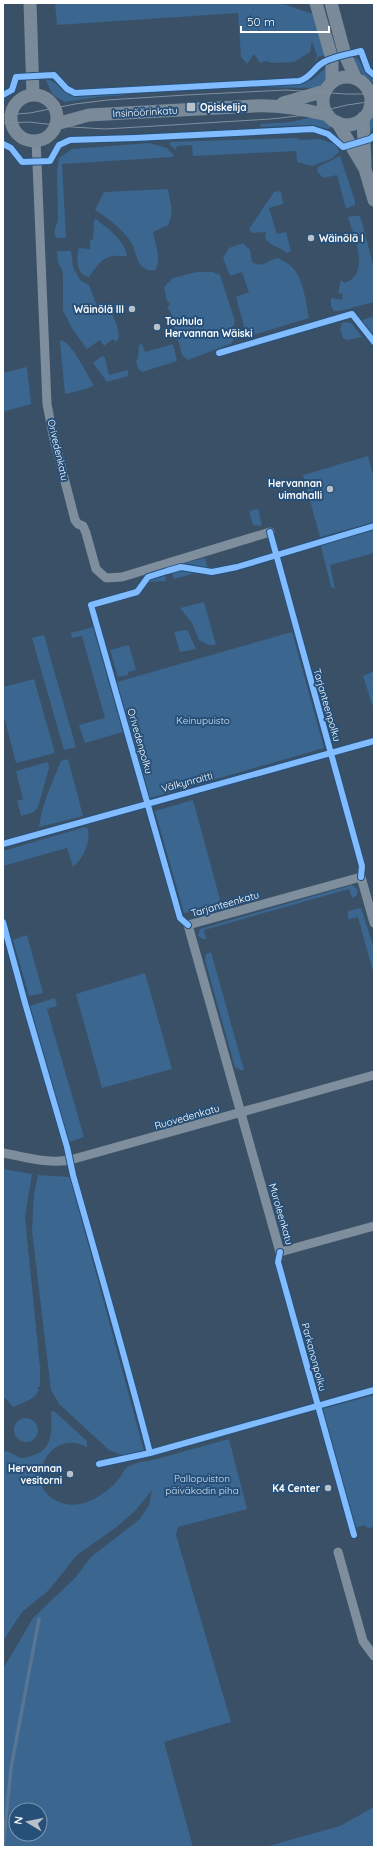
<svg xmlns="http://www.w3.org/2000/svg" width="377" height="1850" font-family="Quicksand,sans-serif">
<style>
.green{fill:#3a6690;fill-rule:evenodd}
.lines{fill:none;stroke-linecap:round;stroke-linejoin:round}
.stream{stroke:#587593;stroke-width:3.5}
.street{stroke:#7e8e9d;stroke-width:9}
.secondary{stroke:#7a8a99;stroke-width:13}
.tram{stroke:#808f9d;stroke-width:1}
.cycleway-casing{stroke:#275079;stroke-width:8}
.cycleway{stroke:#80bcff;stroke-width:6}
.poi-dot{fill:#bac2c9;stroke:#275079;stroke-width:1.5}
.labels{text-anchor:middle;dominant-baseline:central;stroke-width:4;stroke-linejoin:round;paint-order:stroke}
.poi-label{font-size:10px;font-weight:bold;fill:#fff;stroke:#275079;text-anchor:end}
.street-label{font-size:10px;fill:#fff;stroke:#275079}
.park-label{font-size:10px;fill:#cce0f3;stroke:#275079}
</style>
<rect width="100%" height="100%" fill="#3a5066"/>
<path class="green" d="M 55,3 L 280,3 L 316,15 L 326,55 L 318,57 L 314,63 L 317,56 L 312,41 L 310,52 L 294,62 L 273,63 L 266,61 L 260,63 L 254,54 L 247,64 L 241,57 L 238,13 L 57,25 Z
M 352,58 L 357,58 C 364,66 362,73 374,80 L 374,83 L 363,75 Z
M 329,65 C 328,75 325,82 317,88 L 259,87 L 260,85 L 312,80 Z
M 45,79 L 50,80 L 73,94 L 125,93 L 125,95 L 98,97 L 65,102 L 53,95 Z
M 374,113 C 374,122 375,130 367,134 L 368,122 Z
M 312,117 L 326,121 L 331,126 L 329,129 L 312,125 L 261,127 L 260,124 L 291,122 Z
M 297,138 L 300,140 L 320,139 L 337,145 L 339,152 L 331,159 L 312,166 L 297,162 L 296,151 L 193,156 L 192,145 L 177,146 L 176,150 L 169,144 L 171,142 Z
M 149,143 L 167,148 L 174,155 L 173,157 L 62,164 L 66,238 L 57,238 C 52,232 56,227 58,221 L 57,171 L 59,158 L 72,149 Z
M 340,156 L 355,201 L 355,205 L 346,209 L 337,175 L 323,178 L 317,171 L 318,167 Z
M 168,189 C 170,204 175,210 168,225 L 153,232 C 155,243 162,260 155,270 C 150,271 146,270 143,267 C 136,262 136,251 132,244 C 124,230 108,218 95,210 L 104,192 Z
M 281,191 L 283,204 L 269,208 L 277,234 L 286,232 L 291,251 L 287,253 C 280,247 270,246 265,238 L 266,232 L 252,233 L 249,229 L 274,192 Z
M 353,216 L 359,216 L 361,219 L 374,268 L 374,302 L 340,311 L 334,311 L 331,306 L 331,298 L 342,300 L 343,294 L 338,293 L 341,280 L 345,283 C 371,273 354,237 348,217 Z
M 96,219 C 108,229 124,239 127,256 C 122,257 118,255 114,256 C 101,257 96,268 89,277 C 76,275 76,258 79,248 L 90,249 L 90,241 L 93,239 L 94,220 Z
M 243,243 L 250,250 L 252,262 C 263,269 267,260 278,258 C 282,261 288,263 292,267 C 304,279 306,303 309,318 L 247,337 L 236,297 L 249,292 L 242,272 L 230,276 L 223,258 L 229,248 Z
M 57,251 L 71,251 L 73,267 L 80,280 L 89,285 L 98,309 L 105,307 C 114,312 118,327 119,337 L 116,342 L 113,339 L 104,346 L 100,340 L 87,349 L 73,330 L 63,311 L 63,276 L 62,269 L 58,263 Z
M 197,272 L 213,272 L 220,275 L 235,321 L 231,332 L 236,335 L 232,343 L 188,360 L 182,355 L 170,311 L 167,308 L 170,304 L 167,301 L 164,287 L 173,278 Z
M 374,316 L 374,336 L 363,324 L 363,320 Z
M 348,322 L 352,324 L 362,337 L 347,340 L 343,338 L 340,329 L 342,323 Z
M 61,340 C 72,343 87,374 93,384 L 93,386 L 86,389 L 65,394 L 60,342 Z
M 142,344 L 145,352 L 173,344 L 177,361 L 142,372 L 138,368 L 136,360 L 138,359 L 139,345 Z
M 102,356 L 105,358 L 109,375 L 128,370 L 128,376 L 107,382 L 93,363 Z
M 27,367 L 31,404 L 3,412 L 3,373 Z
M 368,456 L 374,478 L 374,522 L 320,537 L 303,475 Z
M 258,509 L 262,526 L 253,525 L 249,511 Z
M 374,529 L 374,553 L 330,565 L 335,589 L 331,587 L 321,546 L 325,543 Z
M 205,558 L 208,568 L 184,563 Z
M 181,569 L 199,572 L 174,579 L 172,572 Z
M 165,575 L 166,581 L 147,582 L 152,578 Z
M 204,602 L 216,645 L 209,645 L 199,640 L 192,623 L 180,608 Z
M 93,627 L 123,732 L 85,743 L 79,725 L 105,718 L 82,636 L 72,638 L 71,633 Z
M 185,630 L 188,631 L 196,649 L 180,652 L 174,632 Z
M 292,632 L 324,748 L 150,798 L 117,682 Z
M 44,635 L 76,747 L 64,750 L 32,638 Z
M 129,645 L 136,670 L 128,672 L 128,675 L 118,677 L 110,650 Z
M 374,671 L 374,710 L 363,676 Z
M 34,679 L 55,753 L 16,763 L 5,720 L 3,721 L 3,687 Z
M 68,759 L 83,816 L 39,827 C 42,804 52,783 61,761 Z
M 48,762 L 49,768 L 38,807 L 34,812 L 21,816 L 17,801 L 23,799 L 16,771 Z
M 193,800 L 221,903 L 184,913 L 155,811 Z
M 85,827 L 88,829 C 91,842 83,859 73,867 L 67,848 L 3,866 L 3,851 Z
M 352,885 L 356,888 L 358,891 L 356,896 L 352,898 L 349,889 L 204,930 L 206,939 L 203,939 L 198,936 L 200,929 Z
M 361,908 L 374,948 L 374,975 L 358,917 L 348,919 L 348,911 Z
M 27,935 L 43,993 L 29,996 L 13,940 Z
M 211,952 L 244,1070 L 240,1070 L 235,1067 L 205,960 L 206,954 Z
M 145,973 L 172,1069 L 102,1088 L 76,994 Z
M 55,998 L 57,1006 L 47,1009 L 84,1137 L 69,1142 L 30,1006 Z
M 3,1169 L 32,1174 L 25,1217 L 40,1368 L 40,1386 L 37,1388 L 39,1390 C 34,1400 24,1402 14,1407 L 12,1406 L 5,1398 L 3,1398 Z
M 38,1175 L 70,1177 L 144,1451 L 124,1456 L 109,1450 L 59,1404 L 51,1390 L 32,1231 L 34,1194 Z
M 374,1395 L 374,1527 L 368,1528 L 364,1525 L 355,1528 L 322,1409 Z
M 54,1411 L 87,1441 L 87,1447 C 81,1444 74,1442 67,1443 C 48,1446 37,1468 42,1485 C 44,1493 52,1499 59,1502 C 80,1511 104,1496 118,1480 C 122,1476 124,1468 129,1466 C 136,1462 145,1462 153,1460 C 178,1453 204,1446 229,1439 L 247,1509 L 178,1527 L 176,1535 L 231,1722 L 164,1742 L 193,1847 L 3,1847 L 3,1669 L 33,1618 L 75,1578 L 91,1557 L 140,1519 L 149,1505 L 152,1490 L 135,1511 L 118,1526 L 77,1555 L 49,1590 L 22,1612 L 3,1641 L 3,1454 L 4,1451 C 11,1451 15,1457 22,1458 C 26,1458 30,1456 34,1455 C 53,1449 52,1429 51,1412 ZM 16,1810 L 40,1810 L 40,1834 L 16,1834 Z
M14 1430a12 12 0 1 1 24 0a12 12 0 1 1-24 0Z
M 374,1807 L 374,1847 L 265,1847 L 340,1826 Z"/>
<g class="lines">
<path class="stream" d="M 3,1847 L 11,1768 L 39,1619"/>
<path class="street" d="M 36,140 L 47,404 L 53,435 L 75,520 L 78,524 L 83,526 L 86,533 L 96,569 L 106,578 L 122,577 L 270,532
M 374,923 L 361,877 L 188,925 L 280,1252 L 374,1226
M 3,1153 C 26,1157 47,1164 70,1160 L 374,1075
M 338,1552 L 363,1641 L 374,1656"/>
<path class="secondary" d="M 30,3 L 33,95
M 316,3 L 332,59 L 332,82
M 331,3 L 345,55 L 356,79
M323 101a24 24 0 1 1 48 0a24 24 0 1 1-48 0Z
M11 118a23 23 0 1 1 46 0a23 23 0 1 1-46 0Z
M 283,103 L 325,91
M 363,118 L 365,166
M 337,122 L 365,169 L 374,200
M 56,124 L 89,115 L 254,106 C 279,105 303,109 328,115"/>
<path class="tram" d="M 3,115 L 30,113 L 75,104 L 107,100 L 186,95 L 286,90 L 346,94 L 374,94
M 3,123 L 29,122 L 72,127 L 105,129 L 271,119 L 306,115 L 347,105 L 374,101"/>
<g class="cycleway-casing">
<path id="cycleway" d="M 3,95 L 12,90 L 16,77 L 54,75 L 67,89 L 75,93 L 299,81 C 311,78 314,67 324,62 C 335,56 350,54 361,51 L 368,70 L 374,75
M 3,144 L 11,148 L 22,162 L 50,161 L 59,145 L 70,140 L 135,138 L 313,129 L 328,134 L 343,147 L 370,139 L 374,136
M 219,353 L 352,314 L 374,342
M 270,532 L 362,866 L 361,877
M 3,844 L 374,741
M 3,922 L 25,1003 L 67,1147 L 73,1175 C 99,1267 126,1360 150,1453
M 188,925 L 180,918 L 91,605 L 137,592 L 148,577 L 167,571 L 181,567 L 212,572 L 237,567 L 374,526
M 280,1252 L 278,1262 L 354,1535
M 99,1464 L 150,1453 L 374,1390"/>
</g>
<use href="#cycleway" class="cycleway"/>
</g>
<g class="poi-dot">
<rect x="186" y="102" width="10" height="10" rx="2"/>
<circle cx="311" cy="238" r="4"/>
<circle cx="132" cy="309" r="4"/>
<circle cx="157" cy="327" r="4"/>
<circle cx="330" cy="489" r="4"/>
<circle cx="70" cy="1474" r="4"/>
<circle cx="328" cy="1488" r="4"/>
</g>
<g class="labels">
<g class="poi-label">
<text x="200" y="107" text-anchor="start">Opiskelija</text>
<text x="319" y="238" text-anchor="start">Wäinölä I</text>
<text x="124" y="309">Wäinölä III</text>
<text x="165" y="321" text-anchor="start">Touhula<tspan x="165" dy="12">Hervannan Wäiski</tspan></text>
<text x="322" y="483">Hervannan<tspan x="322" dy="12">uimahalli</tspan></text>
<text x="62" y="1468">Hervannan<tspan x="62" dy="12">vesitorni</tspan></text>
<text x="320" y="1488">K4 Center</text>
</g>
<g class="street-label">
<text transform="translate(145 112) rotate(-3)">Insinöörinkatu</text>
<text transform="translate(58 450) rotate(77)">Orivedenkatu</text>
<text transform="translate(327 705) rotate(74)">Tarjanteenpolku</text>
<text transform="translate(140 741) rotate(74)">Orivedenpolku</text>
<text transform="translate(187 782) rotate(-15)">Välkynraitti</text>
<text transform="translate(225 904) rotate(-16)">Tarjanteenkatu</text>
<text transform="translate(187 1117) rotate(-16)">Ruovedenkatu</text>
<text transform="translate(281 1214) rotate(74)">Muroleenkatu</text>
<text transform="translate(314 1357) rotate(75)">Parkanonpolku</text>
</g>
<g class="park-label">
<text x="203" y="720">Keinupuisto</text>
<text x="202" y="1478">Pallopuiston<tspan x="202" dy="12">päiväkodin piha</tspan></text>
</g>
</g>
<rect width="377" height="1850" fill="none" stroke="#ffffff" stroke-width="8"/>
<g transform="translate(28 1822) rotate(280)"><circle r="19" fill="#275079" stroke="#7d96af"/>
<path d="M0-3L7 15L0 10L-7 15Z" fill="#bac2c9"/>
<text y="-6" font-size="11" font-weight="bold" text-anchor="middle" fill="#ffffff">N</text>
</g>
<path d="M241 26v6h88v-6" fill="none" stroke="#ffffff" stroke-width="2"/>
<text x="247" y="26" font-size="12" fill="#ffffff" stroke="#275079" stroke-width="3" paint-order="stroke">50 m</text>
</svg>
